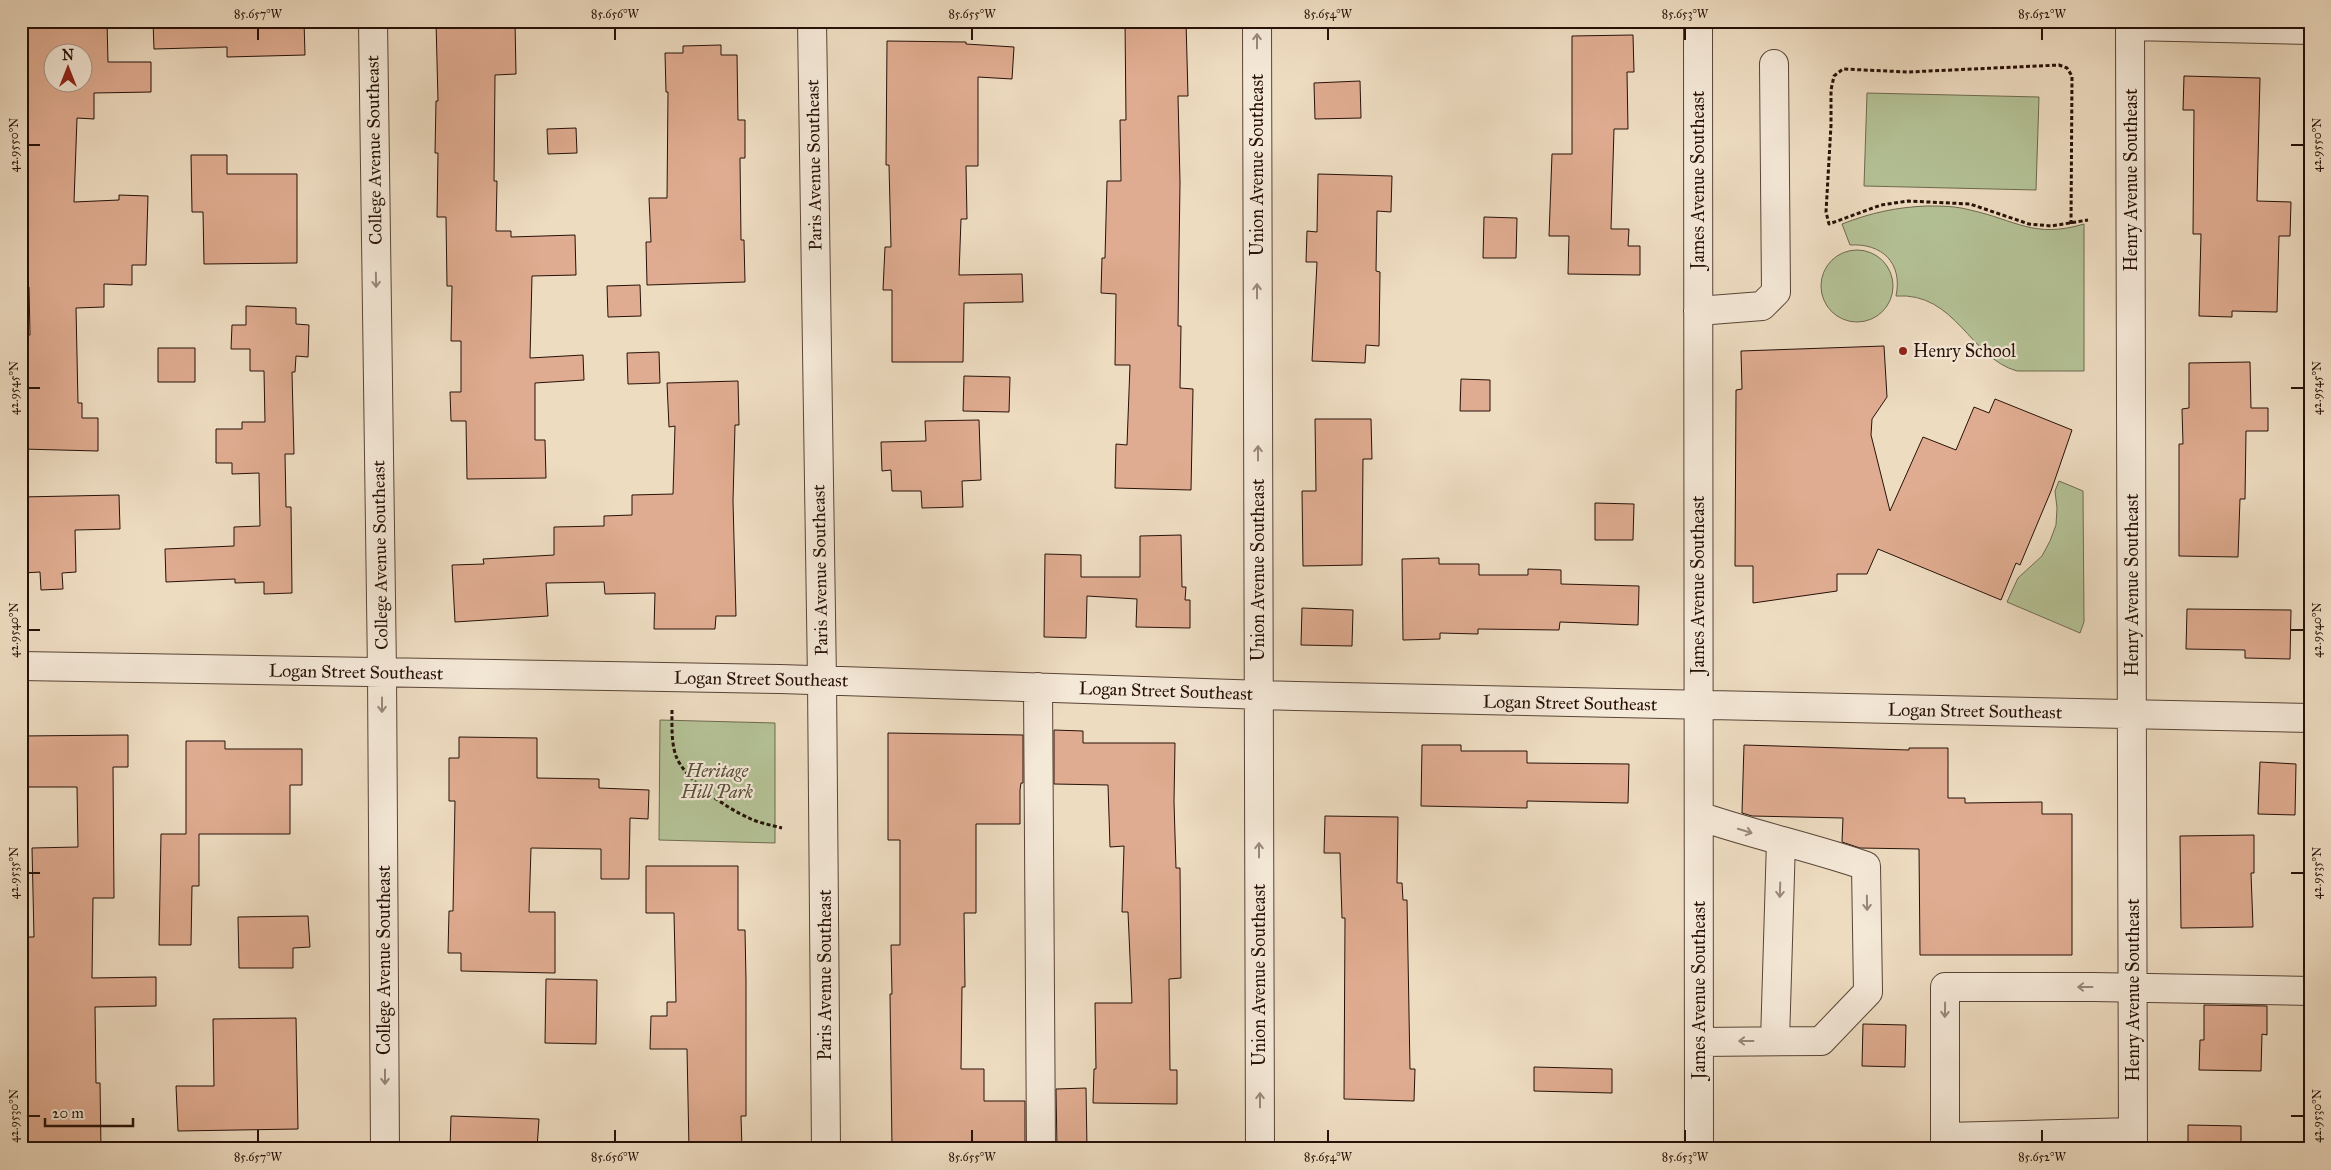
<svg xmlns="http://www.w3.org/2000/svg" width="2331" height="1170" font-family="'IM FELL Great Primer',serif">
<style>
.green{fill:#b4c296;stroke:#6e6a4f}
.building{fill:#e0ac91;stroke:#271108;fill-rule:evenodd}
.lines{fill:none;stroke-linecap:round;stroke-linejoin:round}
.minor-casing{stroke:#594436;stroke-width:30}
.path{stroke:#271108;stroke-width:3;stroke-dasharray:4 2.5;stroke-linecap:butt}
.minor{stroke:#f4e8d7;stroke-width:28}
.oneway{stroke:#98877a}
.ticks{fill:none;stroke:#271108;stroke-width:2}
.poi-dot{fill:#8f2418;stroke:#f4e8d7;stroke-width:2}
.labels{text-anchor:middle;dominant-baseline:central;stroke-width:4.5;stroke-linejoin:round;paint-order:stroke}
.street-label{font-size:18px;fill:#271108;stroke:#f4e8d7}
.poi-label{font-size:18px;fill:#271108;stroke:#f4e8d7;text-anchor:start}
.park-label{font-size:18px;font-style:italic;fill:#584f3a;stroke:#f4e8d7}
.neatline{fill:none;stroke:#271108;stroke-width:2}
.ticks-label{font-size:12px;text-anchor:middle;fill:#271108}
</style>
<rect width="100%" height="100%" fill="#eedcc1"/>
<filter id="stains"><feTurbulence type="fractalNoise" baseFrequency=".004" numOctaves="4"/><feColorMatrix values="0 0 0 0 .2 0 0 0 0 .09 0 0 0 0 .02 0 0 0 .5 -.17"/></filter>
<radialGradient id="worn" r=".72"><stop offset=".6" stop-color="#630" stop-opacity="0"/><stop offset="1" stop-color="#630" stop-opacity=".3"/></radialGradient>
<path class="green" d="M 1867,93 L 2039,97 L 2036,190 L 1864,186 Z
M 1927,206 C 1941,206 1956,206 1970,210 C 2016,220 2034,239 2084,224 L 2084,371 L 2017,371 C 1970,358 1956,292 1896,296 C 1903,263 1882,243 1850,245 L 1842,224 C 1870,213 1897,207 1927,206 Z
M1821 286a36 36 0 1 1 72 0a36 36 0 1 1-72 0Z
M 2059,481 L 2083,491 L 2084,622 L 2080,633 L 2007,602 L 2018,578 L 2042,556 L 2050,541 L 2056,525 L 2057,508 L 2055,491 Z
M 660,720 L 775,723 L 775,843 L 659,840 Z"/>
<path class="building" d="M 21,21 L 107,21 L 108,62 L 151,62 L 151,92 L 94,93 L 94,119 L 77,118 L 74,202 L 119,200 L 119,195 L 148,196 L 146,265 L 132,265 L 132,285 L 104,284 L 104,307 L 76,308 L 78,403 L 82,403 L 82,418 L 98,418 L 98,451 L 22,449 L 23,335 L 30,335 L 29,287 L 22,287 L 21,252 L 21,177 L 27,52 L 21,52 ZM 52,52 L 82,52 L 82,82 L 52,82 Z
M 153,21 L 304,21 L 305,55 L 227,57 L 227,47 L 154,49 Z
M 436,21 L 515,21 L 516,74 L 495,75 L 494,181 L 497,181 L 496,231 L 511,231 L 511,237 L 575,235 L 576,275 L 532,276 L 530,358 L 583,355 L 584,380 L 535,383 L 535,440 L 545,440 L 546,478 L 467,479 L 466,421 L 451,421 L 450,392 L 461,392 L 461,341 L 451,341 L 452,286 L 447,286 L 446,217 L 437,217 L 438,153 L 435,153 L 436,101 L 438,101 Z
M 1125,21 L 1186,21 L 1188,96 L 1178,96 L 1180,182 L 1178,326 L 1181,326 L 1180,388 L 1193,389 L 1191,490 L 1115,488 L 1116,444 L 1127,445 L 1130,365 L 1115,365 L 1116,294 L 1101,293 L 1102,258 L 1105,258 L 1107,181 L 1121,181 L 1120,120 L 1126,120 Z
M 1633,35 L 1634,72 L 1627,72 L 1628,129 L 1614,129 L 1611,229 L 1629,229 L 1628,246 L 1640,246 L 1640,275 L 1568,274 L 1569,236 L 1549,236 L 1552,154 L 1572,154 L 1572,36 Z
M 887,41 L 966,42 L 966,44 L 1014,47 L 1012,79 L 978,77 L 978,166 L 966,166 L 967,219 L 961,219 L 959,275 L 1022,274 L 1023,302 L 964,303 L 963,362 L 892,362 L 892,290 L 883,290 L 885,247 L 891,247 L 889,165 L 886,165 Z
M 721,45 L 721,55 L 737,55 L 738,120 L 745,120 L 745,158 L 740,158 L 741,240 L 744,240 L 745,282 L 647,285 L 646,242 L 651,242 L 649,198 L 667,198 L 668,92 L 666,92 L 665,53 L 683,53 L 683,46 Z
M 2184,76 L 2260,78 L 2257,201 L 2291,202 L 2290,236 L 2279,236 L 2277,312 L 2232,311 L 2232,317 L 2199,316 L 2201,234 L 2193,234 L 2194,110 L 2183,110 Z
M 1360,81 L 1361,118 L 1315,119 L 1314,83 Z
M 576,128 L 577,153 L 548,154 L 547,129 Z
M 191,155 L 227,155 L 227,174 L 297,174 L 297,263 L 204,264 L 203,212 L 192,212 Z
M 1318,174 L 1392,176 L 1391,212 L 1377,211 L 1376,271 L 1380,272 L 1379,346 L 1366,345 L 1365,363 L 1312,361 L 1317,262 L 1306,262 L 1307,231 L 1317,232 Z
M 1484,217 L 1517,218 L 1516,258 L 1483,258 Z
M 640,285 L 641,316 L 608,317 L 607,286 Z
M 246,306 L 296,308 L 296,324 L 309,325 L 308,357 L 296,356 L 295,372 L 292,372 L 294,454 L 285,454 L 286,507 L 291,507 L 292,593 L 264,594 L 264,582 L 235,583 L 235,579 L 166,582 L 165,549 L 234,546 L 234,527 L 260,526 L 259,473 L 232,474 L 232,463 L 216,463 L 216,429 L 242,429 L 242,422 L 265,422 L 264,371 L 250,371 L 250,349 L 231,349 L 232,325 L 246,325 Z
M 1884,346 L 1887,397 L 1872,419 L 1871,435 L 1890,511 L 1923,437 L 1956,450 L 1974,407 L 1989,413 L 1995,399 L 2072,430 L 2051,491 L 2020,565 L 2016,563 L 2001,600 L 1878,549 L 1867,574 L 1837,574 L 1837,591 L 1753,603 L 1753,566 L 1735,566 L 1736,390 L 1742,389 L 1741,351 Z
M 158,348 L 195,348 L 195,382 L 158,382 Z
M 659,352 L 660,383 L 628,384 L 627,353 Z
M 2250,362 L 2251,408 L 2268,408 L 2268,431 L 2246,431 L 2245,499 L 2240,499 L 2238,557 L 2179,556 L 2179,444 L 2183,444 L 2182,409 L 2189,408 L 2189,363 Z
M 964,376 L 1010,377 L 1009,412 L 963,411 Z
M 1461,379 L 1490,380 L 1490,411 L 1460,411 Z
M 738,381 L 739,425 L 735,425 L 733,501 L 736,616 L 716,616 L 715,629 L 654,629 L 655,593 L 605,594 L 604,582 L 546,583 L 548,616 L 455,622 L 452,565 L 484,564 L 483,559 L 554,555 L 554,527 L 604,526 L 604,516 L 632,515 L 632,495 L 673,494 L 675,426 L 669,427 L 667,383 Z
M 1315,419 L 1371,419 L 1372,459 L 1363,459 L 1362,565 L 1303,566 L 1302,491 L 1316,491 Z
M 979,420 L 981,480 L 962,481 L 963,507 L 922,508 L 921,491 L 892,491 L 891,470 L 882,471 L 881,442 L 926,441 L 925,421 Z
M 119,495 L 120,529 L 75,530 L 76,572 L 62,573 L 63,589 L 41,590 L 40,572 L 23,573 L 21,497 Z
M 1595,503 L 1634,504 L 1633,540 L 1595,540 Z
M 1181,535 L 1182,587 L 1186,587 L 1185,600 L 1190,600 L 1190,628 L 1136,627 L 1137,599 L 1087,596 L 1086,638 L 1044,637 L 1045,554 L 1081,555 L 1081,577 L 1140,577 L 1140,536 Z
M 1439,558 L 1439,564 L 1479,564 L 1479,575 L 1528,575 L 1528,569 L 1561,570 L 1561,584 L 1639,586 L 1638,625 L 1560,622 L 1559,630 L 1478,629 L 1478,634 L 1440,633 L 1440,639 L 1403,640 L 1402,559 Z
M 1302,608 L 1353,610 L 1352,646 L 1301,645 Z
M 2187,609 L 2291,610 L 2290,659 L 2245,658 L 2245,650 L 2186,649 Z
M 1054,730 L 1083,731 L 1083,743 L 1175,743 L 1174,802 L 1176,868 L 1180,868 L 1181,978 L 1169,979 L 1170,1070 L 1177,1070 L 1177,1104 L 1093,1103 L 1094,1069 L 1096,1069 L 1095,1003 L 1132,1003 L 1128,912 L 1122,912 L 1124,846 L 1110,847 L 1108,785 L 1054,784 Z
M 888,733 L 1023,735 L 1023,783 L 1021,783 L 1020,790 L 1020,824 L 976,824 L 976,913 L 964,913 L 965,987 L 962,987 L 961,1069 L 984,1069 L 984,1101 L 1025,1101 L 1025,1149 L 892,1149 L 890,994 L 892,994 L 891,945 L 900,945 L 900,840 L 888,840 Z
M 128,735 L 128,767 L 113,767 L 114,898 L 93,898 L 92,978 L 156,977 L 156,1006 L 95,1007 L 96,1083 L 100,1083 L 101,1149 L 21,1149 L 21,937 L 34,937 L 32,848 L 78,847 L 77,787 L 21,787 L 21,736 Z
M 459,737 L 537,738 L 537,778 L 599,779 L 599,788 L 649,790 L 648,819 L 630,818 L 629,879 L 601,879 L 601,849 L 531,848 L 529,912 L 555,912 L 555,973 L 461,971 L 461,953 L 448,953 L 449,911 L 453,911 L 455,801 L 449,801 L 449,758 L 459,758 Z
M 186,741 L 225,741 L 225,749 L 302,749 L 302,785 L 290,785 L 290,834 L 199,834 L 199,886 L 192,886 L 191,945 L 159,945 L 161,834 L 186,834 Z
M 1422,745 L 1461,745 L 1461,751 L 1527,751 L 1527,763 L 1629,764 L 1628,803 L 1527,801 L 1527,808 L 1421,806 Z
M 1744,745 L 1909,750 L 1909,748 L 1948,748 L 1948,798 L 1965,798 L 1965,803 L 2042,802 L 2042,814 L 2072,814 L 2072,955 L 1920,955 L 1919,849 L 1860,848 L 1842,842 L 1843,818 L 1752,816 L 1742,813 Z
M 2260,762 L 2296,764 L 2295,815 L 2258,814 Z
M 1325,816 L 1398,817 L 1397,883 L 1402,883 L 1403,900 L 1407,900 L 1410,1069 L 1415,1069 L 1414,1101 L 1344,1099 L 1345,918 L 1342,918 L 1340,853 L 1324,853 Z
M 2254,835 L 2254,873 L 2251,873 L 2253,927 L 2181,928 L 2180,836 Z
M 646,866 L 738,866 L 738,930 L 745,930 L 746,980 L 746,1116 L 741,1116 L 742,1149 L 689,1149 L 687,1049 L 650,1049 L 651,1016 L 667,1016 L 667,1002 L 676,1002 L 674,913 L 646,913 Z
M 308,916 L 310,947 L 293,948 L 293,968 L 239,968 L 238,917 Z
M 546,979 L 597,980 L 596,1044 L 545,1043 Z
M 2204,1005 L 2267,1006 L 2267,1035 L 2262,1034 L 2261,1071 L 2199,1070 L 2200,1040 L 2204,1040 Z
M 296,1018 L 298,1129 L 178,1131 L 176,1086 L 214,1086 L 213,1019 Z
M 1863,1024 L 1906,1025 L 1905,1067 L 1862,1066 Z
M 1534,1067 L 1612,1069 L 1612,1093 L 1534,1091 Z
M 1086,1088 L 1087,1149 L 1057,1149 L 1056,1089 Z
M 451,1116 L 539,1119 L 537,1148 L 450,1149 Z
M 2188,1125 L 2241,1126 L 2241,1149 L 2188,1149 Z"/>
<g class="lines">
<g class="minor-casing">
<path id="minor" d="M 373,21 L 382,672 L 385,1149
M 812,21 L 822,680 L 826,1149
M 1257,21 L 1260,1149
M 1698,21 L 1699,1149
M 2130,21 L 2133,1149
M 2130,26 L 2310,30
M 1698,311 L 1762,306 L 1776,292 L 1774,64
M 21,666 L 780,679 L 1296,696 L 2310,718
M 1038,687 L 1041,1149
M 1699,816 C 1754,835 1811,847 1866,866 L 1868,992 L 1821,1041 L 1699,1042
M 1775,1041 L 1781,841
M 1945,1137 L 1945,987 L 2093,987 L 2310,991
M 1945,1149 L 1945,1137 L 2133,1132"/>
</g>
<path class="path" d="M 2071,224 L 2072,76 L 2067,68 L 2059,65 L 1908,72 L 1843,69 L 1834,76 L 1831,90 L 1831,125 L 1826,212 L 1829,224 L 1881,205 L 1908,201 L 1970,204 L 2029,224 L 2051,226 L 2088,220
M 672,710 C 672,725 671,742 676,756 C 685,780 726,808 749,818 C 759,823 771,825 782,828"/>
<use href="#minor" class="minor"/>
</g>
<defs><path id="oneway-shaft" d="M-6 0H5M1.5-3L5.5 0L1.5 3" fill="none" stroke-width="1.6" stroke-linecap="round" stroke-linejoin="round" transform="scale(1.25)"/></defs>
<g class="oneway">
<use href="#oneway-shaft" transform="translate(1257 41) rotate(-90)"/>
<use href="#oneway-shaft" transform="translate(376 280) rotate(89)"/>
<use href="#oneway-shaft" transform="translate(1257 291) rotate(-90)"/>
<use href="#oneway-shaft" transform="translate(1258 453) rotate(-90)"/>
<use href="#oneway-shaft" transform="translate(382 705) rotate(90)"/>
<use href="#oneway-shaft" transform="translate(1745 831) rotate(17)"/>
<use href="#oneway-shaft" transform="translate(1259 850) rotate(-90)"/>
<use href="#oneway-shaft" transform="translate(1780 890) rotate(92)"/>
<use href="#oneway-shaft" transform="translate(1867 903) rotate(89)"/>
<use href="#oneway-shaft" transform="translate(2085 987) rotate(-180)"/>
<use href="#oneway-shaft" transform="translate(1945 1010) rotate(91)"/>
<use href="#oneway-shaft" transform="translate(1746 1041) rotate(180)"/>
<use href="#oneway-shaft" transform="translate(385 1077) rotate(90)"/>
<use href="#oneway-shaft" transform="translate(1260 1100) rotate(-90)"/>
</g>
<path class="ticks" d="M 258,28 L 258,40M 615,28 L 615,40M 972,28 L 972,40M 1328,28 L 1328,40M 1685,28 L 1685,40M 2042,28 L 2042,40M 28,145 L 40,145M 2291,145 L 2304,145M 28,388 L 40,388M 2291,388 L 2304,388M 28,630 L 40,630M 2291,630 L 2304,630M 28,873 L 40,873M 2291,873 L 2304,873M 28,1116 L 40,1116M 2291,1116 L 2304,1116M 258,1130 L 258,1142M 615,1130 L 615,1142M 972,1130 L 972,1142M 1328,1130 L 1328,1142M 1685,1130 L 1685,1142M 2042,1130 L 2042,1142"/>
<circle class="poi-dot" cx="1903" cy="351" r="5"/>
<g class="labels">
<g class="street-label">
<text transform="translate(374 150) rotate(-91)">College Avenue Southeast</text>
<text transform="translate(814 165) rotate(-91)">Paris Avenue Southeast</text>
<text transform="translate(1257 165) rotate(-90)">Union Avenue Southeast</text>
<text transform="translate(1698 180) rotate(-90)">James Avenue Southeast</text>
<text transform="translate(2131 180) rotate(-90)">Henry Avenue Southeast</text>
<text transform="translate(380 555) rotate(-91)">College Avenue Southeast</text>
<text transform="translate(820 570) rotate(-91)">Paris Avenue Southeast</text>
<text transform="translate(1258 570) rotate(-90)">Union Avenue Southeast</text>
<text transform="translate(1698 585) rotate(-90)">James Avenue Southeast</text>
<text transform="translate(2132 585) rotate(-90)">Henry Avenue Southeast</text>
<text transform="translate(356 672) rotate(1)">Logan Street Southeast</text>
<text transform="translate(761 679) rotate(1)">Logan Street Southeast</text>
<text transform="translate(1166 691) rotate(2)">Logan Street Southeast</text>
<text transform="translate(1570 703) rotate(1)">Logan Street Southeast</text>
<text transform="translate(1975 711) rotate(1)">Logan Street Southeast</text>
<text transform="translate(384 960) rotate(-90)">College Avenue Southeast</text>
<text transform="translate(825 975) rotate(-90)">Paris Avenue Southeast</text>
<text transform="translate(1259 975) rotate(-90)">Union Avenue Southeast</text>
<text transform="translate(1699 990) rotate(-90)">James Avenue Southeast</text>
<text transform="translate(2133 990) rotate(-90)">Henry Avenue Southeast</text>
</g>
<g class="poi-label">
<text x="1913" y="351">Henry School</text>
</g>
<g class="park-label">
<text x="717" y="771">Heritage<tspan x="717" dy="21">Hill Park</tspan></text>
</g>
</g>
<rect width="2331" height="1170" fill="none" stroke="#eedcc1" stroke-width="55"/>
<g transform="translate(68 68)"><circle r="24" fill="#f4e8d7" stroke="#a29284"/>
<path d="M0-4L9 19L0 12L-9 19Z" fill="#8f2418"/>
<text y="-8" font-size="14" font-weight="bold" text-anchor="middle" fill="#271108">N</text>
</g>
<path d="M45 1118v8h88v-8" fill="none" stroke="#271108" stroke-width="2.5"/>
<text x="52" y="1118" font-size="15" fill="#271108" stroke="#f4e8d7" stroke-width="4" paint-order="stroke">20 m</text>
<rect x="28" y="28" width="2276" height="1114" class="neatline"/>
<g class="ticks-label">
<text x="258" y="18">85.657°W</text>
<text x="615" y="18">85.656°W</text>
<text x="972" y="18">85.655°W</text>
<text x="1328" y="18">85.654°W</text>
<text x="1685" y="18">85.653°W</text>
<text x="2042" y="18">85.652°W</text>
<text transform="translate(14 145) rotate(-90)" y="4">42.9550°N</text>
<text transform="translate(2317 145) rotate(-90)" y="4">42.9550°N</text>
<text transform="translate(14 388) rotate(-90)" y="4">42.9545°N</text>
<text transform="translate(2317 388) rotate(-90)" y="4">42.9545°N</text>
<text transform="translate(14 630) rotate(-90)" y="4">42.9540°N</text>
<text transform="translate(2317 630) rotate(-90)" y="4">42.9540°N</text>
<text transform="translate(14 873) rotate(-90)" y="4">42.9535°N</text>
<text transform="translate(2317 873) rotate(-90)" y="4">42.9535°N</text>
<text transform="translate(14 1116) rotate(-90)" y="4">42.9530°N</text>
<text transform="translate(2317 1116) rotate(-90)" y="4">42.9530°N</text>
<text x="258" y="1161">85.657°W</text>
<text x="615" y="1161">85.656°W</text>
<text x="972" y="1161">85.655°W</text>
<text x="1328" y="1161">85.654°W</text>
<text x="1685" y="1161">85.653°W</text>
<text x="2042" y="1161">85.652°W</text>
</g>
<rect width="100%" height="100%" filter="url(#stains)"/>
<rect width="100%" height="100%" fill="url(#worn)"/>
</svg>
